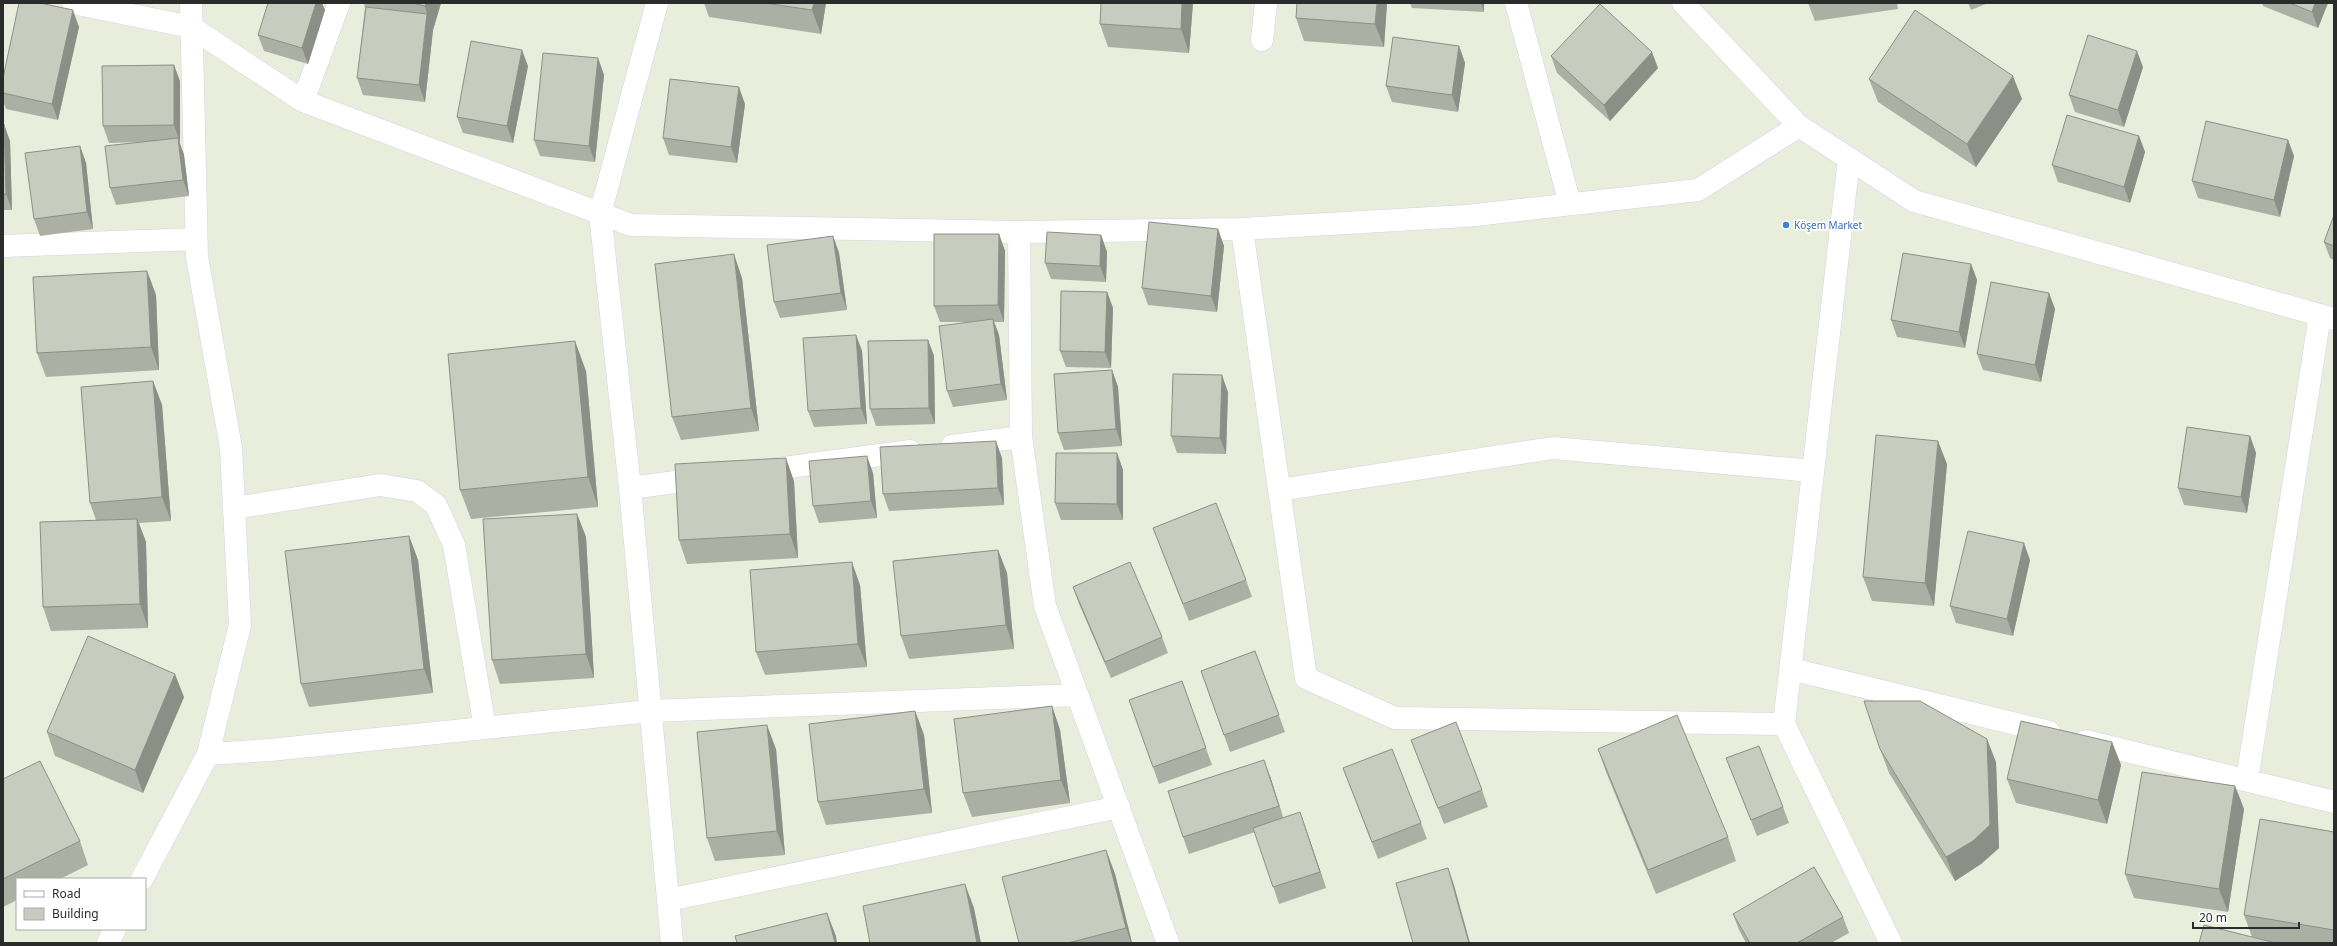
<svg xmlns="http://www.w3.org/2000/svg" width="2337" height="946" font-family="'Noto Sans',sans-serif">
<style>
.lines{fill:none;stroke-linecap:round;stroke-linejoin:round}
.street-casing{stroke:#dad1e4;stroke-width:23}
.secondary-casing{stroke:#dad1e4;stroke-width:23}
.street{stroke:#fff;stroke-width:22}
.secondary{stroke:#fff;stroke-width:22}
.wall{fill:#acafa4}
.shaded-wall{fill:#8c8f86}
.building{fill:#c8ccbf;stroke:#8c8f86}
.shop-dot{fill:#3f7fe0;stroke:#fff;stroke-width:1.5}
.labels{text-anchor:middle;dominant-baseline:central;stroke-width:3.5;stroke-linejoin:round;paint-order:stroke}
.shop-label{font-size:10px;fill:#366cbe;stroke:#fff;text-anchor:start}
</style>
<rect width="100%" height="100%" fill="#e9eddc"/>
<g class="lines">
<g class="street-casing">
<path id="street" d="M 73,3 L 191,27 L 303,101 L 631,225 L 1019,232 L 1242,229 L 1466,216 L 1698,190 L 1799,126
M 657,3 L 600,214 L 630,488 L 672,943
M 1516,3 L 1570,204
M 1262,40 L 1266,3
M 303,101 L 339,3
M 1849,159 L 1784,724 L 1891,943
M 1242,229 L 1306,678 L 1395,718 L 1784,724
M 1019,232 L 1021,437 L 1045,606 L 1168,943
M 3,246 L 196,239
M 952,446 L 1021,437
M 760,471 L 910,451
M 630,488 L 706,478
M 1279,490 L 1553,448 L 1813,471
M 234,508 L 380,485 L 417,491 L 436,505 L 454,545 L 485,728
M 1791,669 L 2049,732
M 2086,741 L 2334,802
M 208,754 L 270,750 L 650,711 L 1077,695
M 2247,780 L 2320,315
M 142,879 L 208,754 L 240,625 L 231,448 L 197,257 L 191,3
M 668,900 L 1119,807
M 108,943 L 115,929"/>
</g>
<g class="secondary-casing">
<path id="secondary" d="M 1683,3 L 1799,126 L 1914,201 L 2334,319"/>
</g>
<use href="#street" class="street"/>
<use href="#secondary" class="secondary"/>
</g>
<path class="wall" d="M 364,3 L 441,3 L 433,30 L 425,102 L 363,95 L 357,78 L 365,8 Z
M 704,3 L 826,3 L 821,34 L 709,17 Z
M 1193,3 L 1189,53 L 1108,47 L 1100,24 Z
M 1297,3 L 1387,3 L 1384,47 L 1304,41 L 1296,18 Z
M 1410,3 L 1484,3 L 1484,12 L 1412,8 Z
M 1808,3 L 1897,3 L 1898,9 L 1815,21 Z
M 1968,3 L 1988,3 L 1971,10 Z
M 2262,3 L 2328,3 L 2318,28 L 2263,6 Z
M 325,10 L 308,64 L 264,51 L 258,35 Z
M 79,27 L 58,120 L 6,109 L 3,101 L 3,78 Z
M 1459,46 L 1465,63 L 1458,112 L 1392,102 L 1386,86 Z
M 1551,56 L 1658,68 L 1610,121 L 1557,73 Z
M 598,58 L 604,75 L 595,162 L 540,156 L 534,140 Z
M 528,66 L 513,143 L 463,133 L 457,117 Z
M 2143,67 L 2124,127 L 2075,112 L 2069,95 Z
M 1869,79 L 2022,99 L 1976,167 L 1878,102 Z
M 180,81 L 180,142 L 179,142 L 184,155 L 189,196 L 116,205 L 110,188 L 142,142 L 109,143 L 103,126 Z
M 745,104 L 737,163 L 669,155 L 663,138 Z
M 3,124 L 10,141 L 12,210 L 3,210 Z
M 2139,136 L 2145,152 L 2130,203 L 2058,182 L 2052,165 Z
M 2288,140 L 2294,156 L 2280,217 L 2198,198 L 2192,181 Z
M 80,146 L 86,163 L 93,229 L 40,236 L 34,219 Z
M 2334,215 L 2334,260 L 2330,258 L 2324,242 Z
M 1218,229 L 1224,246 L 1217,312 L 1148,305 L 1142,288 Z
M 999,234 L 1005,251 L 1004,322 L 994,322 L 999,335 L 1007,400 L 953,407 L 947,391 L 971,322 L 940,322 L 934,306 Z
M 1101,235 L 1107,252 L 1106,282 L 1051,279 L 1045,263 Z
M 833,236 L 839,253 L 847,310 L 780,318 L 774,302 Z
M 1971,264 L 1977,280 L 1965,348 L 1897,337 L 1891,320 Z
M 147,271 L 156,295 L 159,370 L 46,377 L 37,353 Z
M 742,278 L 759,431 L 681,440 L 672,417 Z
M 1107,292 L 1113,308 L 1111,368 L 1066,367 L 1060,351 Z
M 2049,293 L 2055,309 L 2041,382 L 1983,370 L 1977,354 Z
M 856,335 L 862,351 L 867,424 L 814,427 L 808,411 Z
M 928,340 L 934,356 L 935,424 L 876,426 L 870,409 Z
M 1112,370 L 1118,387 L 1122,446 L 1064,450 L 1058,433 Z
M 586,371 L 598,507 L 471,519 L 460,490 Z
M 153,381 L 162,405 L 171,521 L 139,523 L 146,542 L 148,628 L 51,631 L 43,607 L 96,520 L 90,503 Z
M 1228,392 L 1226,454 L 1177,453 L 1171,436 Z
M 2250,436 L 2256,453 L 2247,513 L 2184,505 L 2178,488 Z
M 1117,453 L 1123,470 L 1123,520 L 1061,520 L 1055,503 Z
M 1002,458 L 1004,505 L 889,511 L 883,494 Z
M 1947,464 L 1934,606 L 1872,601 L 1863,577 Z
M 873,473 L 877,518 L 819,523 L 813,506 Z
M 794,481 L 798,558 L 687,564 L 679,540 Z
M 577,514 L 586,537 L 594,678 L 500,684 L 492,660 Z
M 409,536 L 418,560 L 433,693 L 309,707 L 301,684 Z
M 1159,544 L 1246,580 L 1252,597 L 1189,621 Z
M 998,550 L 1007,573 L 1014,649 L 909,659 L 901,636 Z
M 2030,560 L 2013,636 L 1956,623 L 1950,606 Z
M 860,585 L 867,667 L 765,675 L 756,652 Z
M 1073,587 L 1162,637 L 1168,653 L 1111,678 L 1079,604 Z
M 1255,651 L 1285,732 L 1230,752 L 1201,671 Z
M 1182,681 L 1212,765 L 1159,784 L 1129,700 Z
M 184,697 L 143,793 L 55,756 L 47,732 Z
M 1052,706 L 1060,730 L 1070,803 L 972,817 L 963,793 Z
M 915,711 L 924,735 L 932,813 L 826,825 L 818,802 Z
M 1411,740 L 1482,790 L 1488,807 L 1444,824 Z
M 2112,742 L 2121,765 L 2107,824 L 2016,803 L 2007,779 Z
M 776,749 L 785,855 L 715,861 L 707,838 Z
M 1598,749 L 1728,837 L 1736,861 L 1656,894 L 1606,772 Z
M 1880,749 L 1996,762 L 1999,848 L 1981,864 L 1955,881 L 1889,773 Z
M 1726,758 L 1783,807 L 1789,823 L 1757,836 Z
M 1343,768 L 1421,823 L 1427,839 L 1378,859 Z
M 1270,776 L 1283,818 L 1306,829 L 1326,888 L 1279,904 L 1255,832 L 1189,854 L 1183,837 Z
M 3,779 L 80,841 L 88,865 L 60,879 L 17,879 L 17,900 L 3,907 Z
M 2235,786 L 2244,809 L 2228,912 L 2134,898 L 2125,874 Z
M 2334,832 L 2334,943 L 2280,943 L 2267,941 L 2252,937 L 2244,915 Z
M 1106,850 L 1115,874 L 1132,943 L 1019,943 Z
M 1733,914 L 1843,917 L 1849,933 L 1831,943 L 1746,943 L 1739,930 Z"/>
<path class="shaded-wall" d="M 316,3 L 322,3 L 325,10 L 308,64 L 302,48 Z
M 426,3 L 441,3 L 433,30 L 425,102 L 419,85 L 427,14 L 425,6 Z
M 814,3 L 826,3 L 821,34 L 812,10 Z
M 1182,3 L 1193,3 L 1189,53 L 1181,29 Z
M 1377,3 L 1387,3 L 1384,47 L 1375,24 Z
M 1481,3 L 1484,3 L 1484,12 Z
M 2315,3 L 2328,3 L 2318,28 L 2312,12 Z
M 73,10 L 79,27 L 58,120 L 52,104 Z
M 1459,46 L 1465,63 L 1458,112 L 1452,95 Z
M 522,50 L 528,66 L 513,143 L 507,126 Z
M 2137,51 L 2143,67 L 2124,127 L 2118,110 Z
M 1652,52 L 1658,68 L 1610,121 L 1604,105 Z
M 598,58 L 604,75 L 595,162 L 589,146 Z
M 174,65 L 180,81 L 180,142 L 174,125 Z
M 2013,76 L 2022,99 L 1976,167 L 1967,144 Z
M 739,87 L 745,104 L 737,163 L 731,147 Z
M 4,124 L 10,141 L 12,210 L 6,194 Z
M 2139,136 L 2145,152 L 2130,203 L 2124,187 Z
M 178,138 L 184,155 L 189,196 L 183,180 Z
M 2288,140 L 2294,156 L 2280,217 L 2274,200 Z
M 80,146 L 86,163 L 93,229 L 87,212 Z
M 1218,229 L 1224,246 L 1217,312 L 1211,296 Z
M 999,234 L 1005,251 L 1004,322 L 998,305 Z
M 1101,235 L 1107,252 L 1106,282 L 1100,266 Z
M 833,236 L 839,253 L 847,310 L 841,293 Z
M 734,254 L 742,278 L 759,431 L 751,408 Z
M 1971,264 L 1977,280 L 1965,348 L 1959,332 Z
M 147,271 L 156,295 L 159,370 L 151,347 Z
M 1107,292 L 1113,308 L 1111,368 L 1105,352 Z
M 2049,293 L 2055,309 L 2041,382 L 2035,365 Z
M 993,319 L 999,335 L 1007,400 L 1001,384 Z
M 856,335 L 862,351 L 867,424 L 861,408 Z
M 928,340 L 934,356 L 935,424 L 929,408 Z
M 575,341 L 586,371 L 598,507 L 588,477 Z
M 1112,370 L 1118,387 L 1122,446 L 1116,429 Z
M 1222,375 L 1228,392 L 1226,454 L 1220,438 Z
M 153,381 L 162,405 L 171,521 L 162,497 Z
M 2250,436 L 2256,453 L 2247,513 L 2241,497 Z
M 996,441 L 1002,458 L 1004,505 L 998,488 Z
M 1938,441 L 1947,464 L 1934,606 L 1925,583 Z
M 1117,453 L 1123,470 L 1123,520 L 1117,504 Z
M 867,456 L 873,473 L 877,518 L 871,501 Z
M 786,458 L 794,481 L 798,558 L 790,534 Z
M 577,514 L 586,537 L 594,678 L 586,654 Z
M 137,519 L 146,542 L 148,628 L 140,604 Z
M 409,536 L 418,560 L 433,693 L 424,669 Z
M 2024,543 L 2030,560 L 2013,636 L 2007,619 Z
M 998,550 L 1007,573 L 1014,649 L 1006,625 Z
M 852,562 L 860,585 L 867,667 L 858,644 Z
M 175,674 L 184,697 L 143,793 L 135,770 Z
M 1052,706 L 1060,730 L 1070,803 L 1061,780 Z
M 915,711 L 924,735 L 932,813 L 924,789 Z
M 767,725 L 776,749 L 785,855 L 777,831 Z
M 1987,739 L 1996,762 L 1999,848 L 1981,864 L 1955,881 L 1946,857 Z
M 2112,742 L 2121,765 L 2107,824 L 2098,800 Z
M 1264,760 L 1270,776 L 1285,823 L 1279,806 Z
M 2235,786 L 2244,809 L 2228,912 L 2219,889 Z
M 1300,812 L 1306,829 L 1326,888 L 1320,872 Z
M 1106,850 L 1115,874 L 1132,943 L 1131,943 L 1126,928 Z
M 1448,868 L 1454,885 L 1470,943 L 1469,943 Z
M 965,884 L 974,908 L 981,943 L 977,943 Z
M 827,913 L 836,936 L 837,943 L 835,943 Z"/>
<path class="building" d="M 19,3 L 40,3 L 73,10 L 52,104 L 3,93 L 3,78 Z
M 268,3 L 316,3 L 302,48 L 258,35 Z
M 412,3 L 426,3 L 425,6 Z
M 764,3 L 814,3 L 812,10 Z
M 1101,3 L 1182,3 L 1181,29 L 1100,24 Z
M 1297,3 L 1377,3 L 1375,24 L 1296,18 Z
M 2290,3 L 2315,3 L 2312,12 Z
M 1600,4 L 1652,52 L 1604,105 L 1551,56 Z
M 366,7 L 427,14 L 419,85 L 357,78 Z
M 1915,10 L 2013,76 L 1967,144 L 1869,79 Z
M 2088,35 L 2137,51 L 2118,110 L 2069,95 Z
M 1393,37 L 1459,46 L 1452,95 L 1386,86 Z
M 471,41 L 522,50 L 507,126 L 457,117 Z
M 543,53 L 598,58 L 589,146 L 534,140 Z
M 174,65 L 174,125 L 103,126 L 102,66 Z
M 670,79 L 739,87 L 731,147 L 663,138 Z
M 2067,115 L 2139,136 L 2124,187 L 2052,165 Z
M 2206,121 L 2288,140 L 2274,200 L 2192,181 Z
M 3,124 L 4,124 L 6,194 L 3,194 Z
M 178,138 L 183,180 L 110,188 L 105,146 Z
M 80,146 L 87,212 L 34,219 L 25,153 Z
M 2334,215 L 2334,246 L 2324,242 Z
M 1149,222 L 1218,229 L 1211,296 L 1142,288 Z
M 1047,232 L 1101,235 L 1100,266 L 1045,263 Z
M 934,234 L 999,234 L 998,305 L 934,306 Z
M 833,236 L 841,293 L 774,302 L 767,245 Z
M 1903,253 L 1971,264 L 1959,332 L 1891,320 Z
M 734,254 L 751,408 L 672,417 L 655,264 Z
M 147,271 L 151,347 L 37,353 L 33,277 Z
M 1991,282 L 2049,293 L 2035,365 L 1977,354 Z
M 1061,291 L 1107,292 L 1105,352 L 1060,351 Z
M 993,319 L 1001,384 L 947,391 L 939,326 Z
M 856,335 L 861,408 L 808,411 L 803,338 Z
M 928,340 L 929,408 L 870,409 L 868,341 Z
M 575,341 L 588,477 L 460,490 L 448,354 Z
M 1112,370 L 1116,429 L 1058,433 L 1054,374 Z
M 1173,374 L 1222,375 L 1220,438 L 1171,436 Z
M 153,381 L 162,497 L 90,503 L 81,387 Z
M 2187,427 L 2250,436 L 2241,497 L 2178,488 Z
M 1876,435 L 1938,441 L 1925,583 L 1863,577 Z
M 996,441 L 998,488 L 883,494 L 880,447 Z
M 1056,453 L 1117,453 L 1117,504 L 1055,503 Z
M 867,456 L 871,501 L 813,506 L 809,461 Z
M 786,458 L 790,534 L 679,540 L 675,464 Z
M 1216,503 L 1246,580 L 1183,604 L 1153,528 Z
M 577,514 L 586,654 L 492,660 L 483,519 Z
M 137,519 L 140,604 L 43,607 L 40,522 Z
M 1968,531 L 2024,543 L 2007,619 L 1950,606 Z
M 409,536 L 424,669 L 301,684 L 285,551 Z
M 998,550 L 1006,625 L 901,636 L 893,561 Z
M 852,562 L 858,644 L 756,652 L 750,570 Z
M 1130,562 L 1162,637 L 1105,662 L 1073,587 Z
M 88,636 L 175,674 L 135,770 L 47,732 Z
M 1255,651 L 1279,715 L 1224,735 L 1201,671 Z
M 1182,681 L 1206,748 L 1153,767 L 1129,700 Z
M 1864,701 L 1920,701 L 1987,739 L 1990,825 L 1973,841 L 1946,857 L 1880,749 Z
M 1052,706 L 1061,780 L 963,793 L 954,719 Z
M 915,711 L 924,789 L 818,802 L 809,724 Z
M 1677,715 L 1728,837 L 1648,870 L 1598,749 Z
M 2021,721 L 2112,742 L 2098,800 L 2007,779 Z
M 1456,722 L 1482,790 L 1438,808 L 1411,740 Z
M 767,725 L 777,831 L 707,838 L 697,732 Z
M 1759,746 L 1783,807 L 1751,820 L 1726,758 Z
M 1392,749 L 1421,823 L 1372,842 L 1343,768 Z
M 1264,760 L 1279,806 L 1183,837 L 1168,791 Z
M 40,761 L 80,841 L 3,879 L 3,779 Z
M 2142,772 L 2235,786 L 2219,889 L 2125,874 Z
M 1300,812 L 1320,872 L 1273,887 L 1253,828 Z
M 2260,819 L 2334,832 L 2334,930 L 2244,915 Z
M 1106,850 L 1126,928 L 1068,943 L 1019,943 L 1002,877 Z
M 1814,867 L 1843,917 L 1797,943 L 1750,943 L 1733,914 Z
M 1448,868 L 1469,943 L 1413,943 L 1396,883 Z
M 965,884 L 977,943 L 870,943 L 863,906 Z
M 827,913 L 835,943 L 737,943 L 735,936 Z
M 2204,925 L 2276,943 L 2199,943 Z"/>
<circle class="shop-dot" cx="1786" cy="225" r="4"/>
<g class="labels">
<g class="shop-label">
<text x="1794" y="225">Köşem Market</text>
</g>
</g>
<rect width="2337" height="946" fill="none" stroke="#2b2b2b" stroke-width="8"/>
<rect x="16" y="878" width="130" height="52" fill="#ffffff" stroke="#aaaaaa"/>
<rect x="24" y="891" width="20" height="6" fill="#ffffff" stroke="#aaaaaa"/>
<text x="52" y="898" font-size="12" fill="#2b2b2b">Road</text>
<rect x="24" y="908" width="20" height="12" fill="#c8ccbf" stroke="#aaaaaa"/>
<text x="52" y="918" font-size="12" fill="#2b2b2b">Building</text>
<path d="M2193 922v6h106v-6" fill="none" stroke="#2b2b2b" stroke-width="2"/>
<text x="2199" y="922" font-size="12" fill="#2b2b2b" stroke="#ffffff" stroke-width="3" paint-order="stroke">20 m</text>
</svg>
